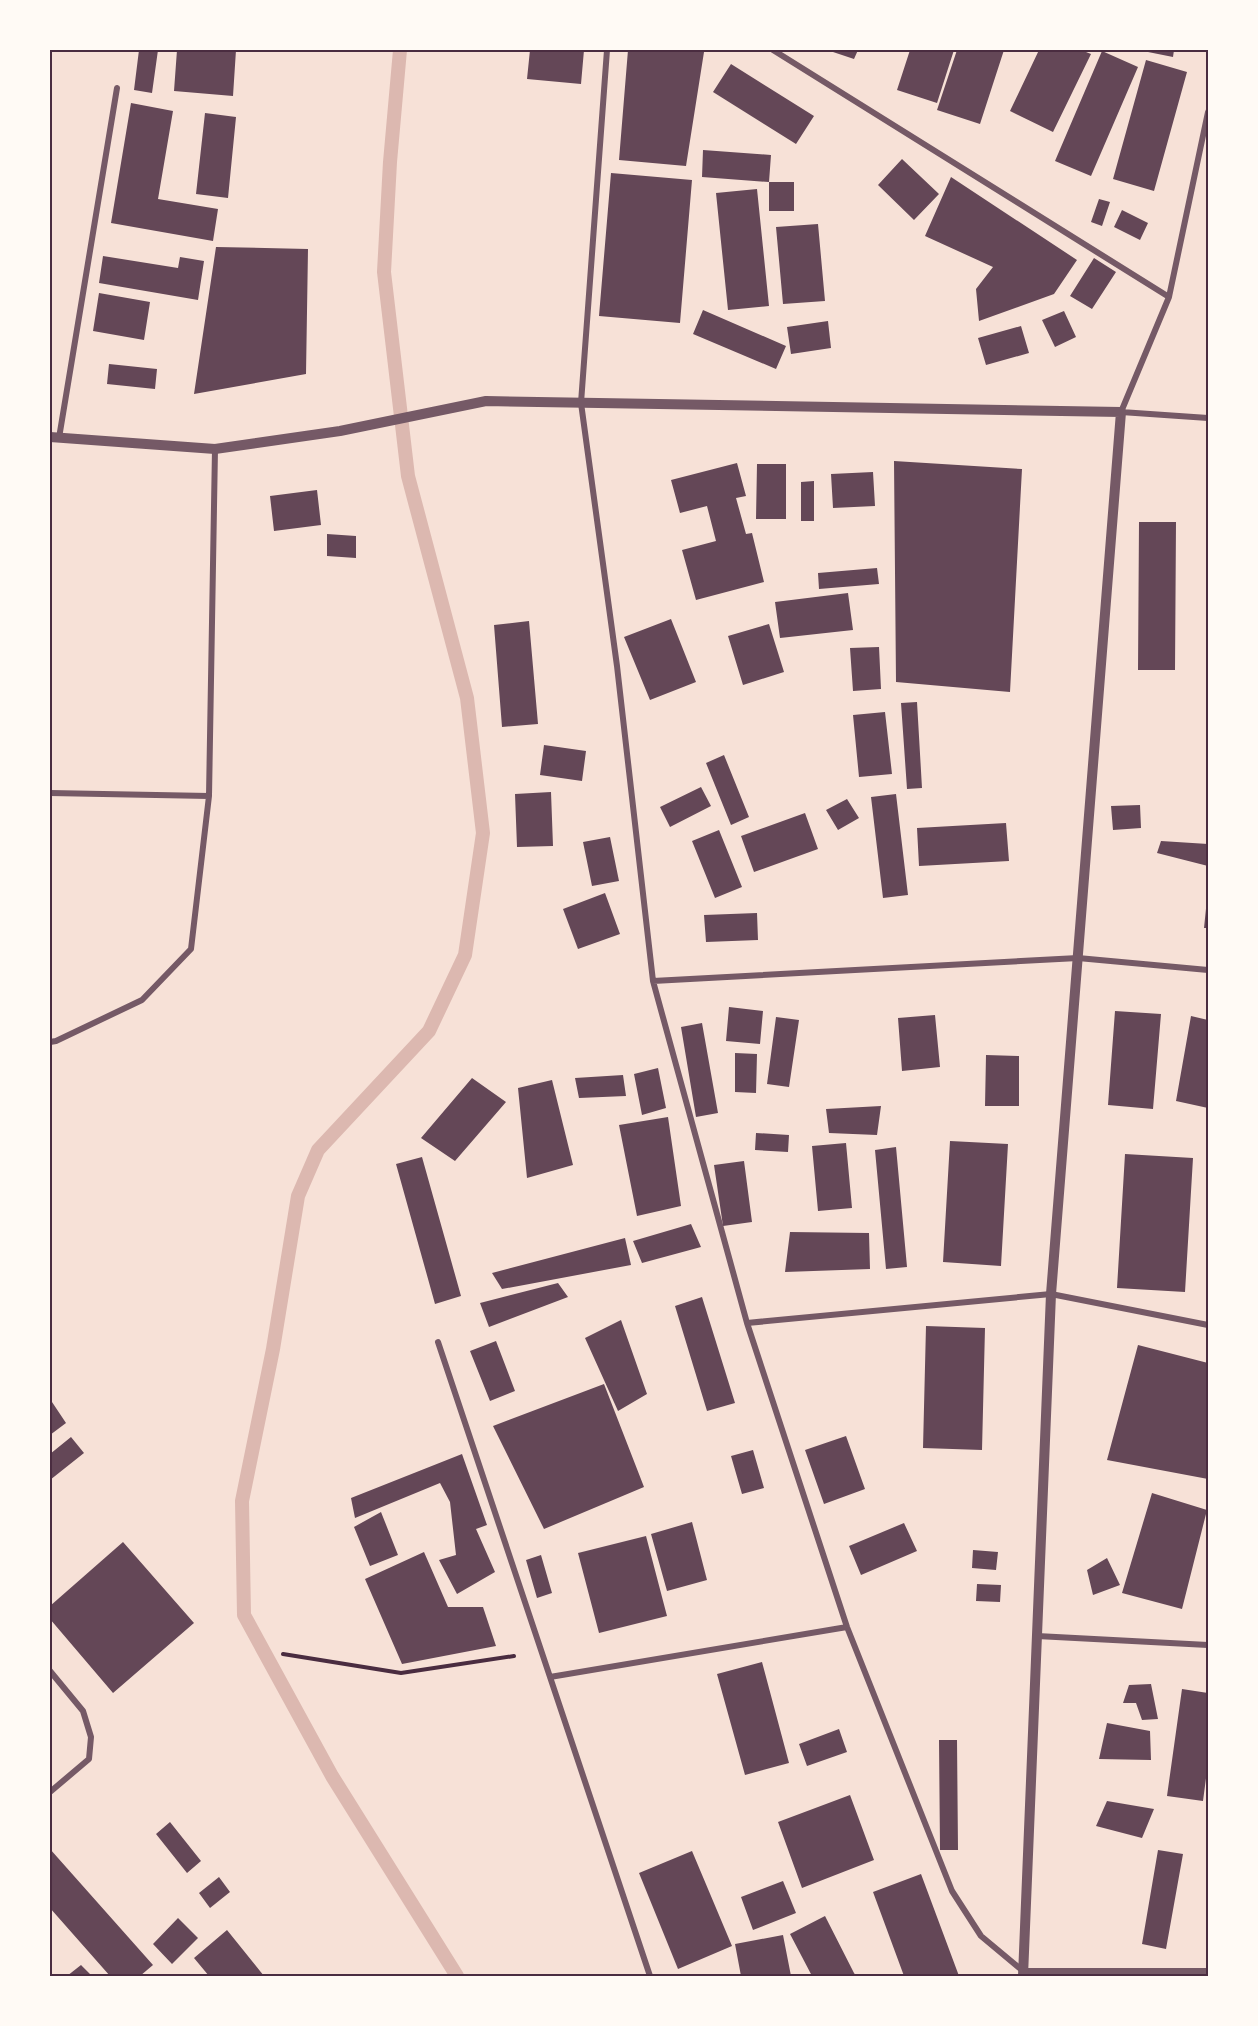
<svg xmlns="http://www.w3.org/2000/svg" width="1258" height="2026" font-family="'IBM Plex Serif',serif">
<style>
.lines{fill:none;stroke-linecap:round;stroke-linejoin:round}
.stream{stroke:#dcb8b0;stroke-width:14}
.building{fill:#644757}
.path{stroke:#4a2c40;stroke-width:4}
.minor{stroke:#755966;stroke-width:6}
.tertiary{stroke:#755966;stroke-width:10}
.neatline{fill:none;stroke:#4a2c40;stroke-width:2}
</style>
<rect width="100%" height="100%" fill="#f7e1d7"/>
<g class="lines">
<path class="stream" d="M 400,50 L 390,162 L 384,272 L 408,476 L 467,698 L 483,833 L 465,955 L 429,1031 L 318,1150 L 298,1196 L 273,1349 L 242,1501 L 244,1615 L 332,1776 L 457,1976"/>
</g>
<path class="building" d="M 139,50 L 158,50 L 152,93 L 134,90 Z
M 177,50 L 236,50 L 233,96 L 174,91 Z
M 530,50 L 584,50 L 581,84 L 527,79 Z
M 628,50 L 700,50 L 704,52 L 686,166 L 619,160 Z
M 827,50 L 858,50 L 854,59 Z
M 910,50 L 954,50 L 937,103 L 897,90 Z
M 957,50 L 1004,50 L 980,124 L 937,110 Z
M 1039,50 L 1081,50 L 1091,54 L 1053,132 L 1010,111 Z
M 1138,50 L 1174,50 L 1173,57 Z
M 1102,51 L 1138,67 L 1091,176 L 1055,161 Z
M 1146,60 L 1187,72 L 1154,191 L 1113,179 Z
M 731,64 L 814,116 L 796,144 L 713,92 Z
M 131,103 L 173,111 L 158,199 L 218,209 L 213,241 L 111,223 Z
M 205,113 L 236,117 L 228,198 L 196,194 Z
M 703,150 L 771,155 L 769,182 L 702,177 Z
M 902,159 L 939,194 L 914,220 L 878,185 Z
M 611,173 L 692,180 L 680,323 L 599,316 Z
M 951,177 L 1077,260 L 1054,294 L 979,321 L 976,289 L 993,267 L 925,236 Z
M 769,182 L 794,182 L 794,211 L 769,211 Z
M 757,189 L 769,306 L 728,310 L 716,193 Z
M 1099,199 L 1110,202 L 1102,226 L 1091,222 Z
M 1122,210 L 1148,223 L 1140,240 L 1114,227 Z
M 818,224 L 825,301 L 783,304 L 776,227 Z
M 216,247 L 308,249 L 306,374 L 194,394 Z
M 103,256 L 178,268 L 180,257 L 204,261 L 198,300 L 99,283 Z
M 1094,258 L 1116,272 L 1092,309 L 1070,296 Z
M 99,293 L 150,302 L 144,340 L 93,331 Z
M 703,310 L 786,346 L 776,369 L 693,334 Z
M 1064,311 L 1076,337 L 1055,347 L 1042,320 Z
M 828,321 L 831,348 L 791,354 L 787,327 Z
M 1021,326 L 1029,353 L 986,365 L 978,338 Z
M 109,364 L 157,369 L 155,389 L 107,384 Z
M 894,461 L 1022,469 L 1010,692 L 896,682 Z
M 737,463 L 746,496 L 736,498 L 746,534 L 752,533 L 764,582 L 696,600 L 682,550 L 716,541 L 707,506 L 680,513 L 671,480 Z
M 757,464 L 786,464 L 786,519 L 756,519 Z
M 873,472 L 875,506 L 833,508 L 831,474 Z
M 814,481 L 814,521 L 801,521 L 801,482 Z
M 317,490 L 321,525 L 274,531 L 270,496 Z
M 1139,522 L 1176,522 L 1175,670 L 1138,670 Z
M 327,534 L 356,536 L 356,558 L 327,556 Z
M 877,568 L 879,584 L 819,589 L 818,573 Z
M 848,593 L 853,630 L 780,638 L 775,602 Z
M 671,619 L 696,682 L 650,700 L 624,637 Z
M 529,621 L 538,724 L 502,727 L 494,625 Z
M 769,624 L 784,672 L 743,685 L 728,636 Z
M 879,647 L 881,689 L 853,691 L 850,648 Z
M 917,702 L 922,788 L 907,789 L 901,703 Z
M 885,712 L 892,774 L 859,777 L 853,715 Z
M 544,745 L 586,751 L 582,781 L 540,775 Z
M 724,755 L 749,817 L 731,825 L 706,763 Z
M 701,787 L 711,806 L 670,827 L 660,807 Z
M 551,792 L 553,846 L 517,847 L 515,794 Z
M 896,794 L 908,895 L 883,898 L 871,797 Z
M 847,799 L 859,818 L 838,830 L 826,810 Z
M 1140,805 L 1141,828 L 1113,830 L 1111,806 Z
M 805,813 L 818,849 L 754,872 L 741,836 Z
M 1006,823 L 1009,861 L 919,866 L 917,828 Z
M 719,830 L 742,887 L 715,898 L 692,841 Z
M 610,837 L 619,881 L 592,886 L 583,842 Z
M 1161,841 L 1208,844 L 1208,866 L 1157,853 Z
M 605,893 L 620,934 L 578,949 L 563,909 Z
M 1207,899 L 1208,899 L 1208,928 L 1204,928 Z
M 757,913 L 758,940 L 706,942 L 704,915 Z
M 729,1007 L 763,1011 L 760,1044 L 726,1041 Z
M 1115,1011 L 1161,1014 L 1153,1109 L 1108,1105 Z
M 935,1015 L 940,1067 L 902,1071 L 898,1018 Z
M 1191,1016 L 1208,1020 L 1208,1108 L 1176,1101 Z
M 776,1017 L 799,1020 L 789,1087 L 767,1084 Z
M 702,1023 L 718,1113 L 696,1117 L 681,1027 Z
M 735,1053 L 757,1054 L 756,1093 L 735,1092 Z
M 986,1055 L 1019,1056 L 1019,1106 L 985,1106 Z
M 658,1068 L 666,1108 L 642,1115 L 634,1074 Z
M 623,1075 L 626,1096 L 579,1098 L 575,1078 Z
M 472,1078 L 506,1102 L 455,1161 L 421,1138 Z
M 552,1080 L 573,1165 L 527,1178 L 518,1088 Z
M 881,1106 L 877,1135 L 829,1133 L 826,1109 Z
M 668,1117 L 681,1206 L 637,1216 L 619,1125 Z
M 756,1133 L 789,1135 L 788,1152 L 755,1150 Z
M 950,1141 L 1008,1144 L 1001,1266 L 943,1262 Z
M 846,1143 L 852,1208 L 818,1211 L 812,1146 Z
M 896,1147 L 907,1267 L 886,1269 L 875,1150 Z
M 1125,1154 L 1193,1158 L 1185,1292 L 1117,1288 Z
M 422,1157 L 461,1296 L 435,1304 L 396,1164 Z
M 744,1161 L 752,1222 L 723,1226 L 714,1165 Z
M 691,1224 L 701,1247 L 642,1263 L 633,1241 Z
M 790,1232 L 869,1233 L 870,1269 L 785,1272 Z
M 625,1238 L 631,1265 L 502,1289 L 492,1273 Z
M 558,1283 L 568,1297 L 489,1327 L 480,1303 Z
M 702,1297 L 735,1403 L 707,1411 L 675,1306 Z
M 621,1320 L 647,1394 L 618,1411 L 585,1338 Z
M 926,1326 L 985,1328 L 982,1450 L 923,1448 Z
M 496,1341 L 515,1391 L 490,1401 L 470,1351 Z
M 1138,1345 L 1208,1363 L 1208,1479 L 1107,1460 Z
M 604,1384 L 644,1487 L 544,1529 L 493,1426 Z
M 50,1399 L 66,1423 L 50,1435 Z
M 846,1436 L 865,1489 L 824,1504 L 805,1450 Z
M 71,1437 L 84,1453 L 50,1480 L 50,1454 Z
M 753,1450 L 764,1488 L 742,1494 L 731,1456 Z
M 462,1454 L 487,1525 L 476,1529 L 495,1572 L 457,1594 L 439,1560 L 456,1555 L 450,1502 L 440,1483 L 355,1518 L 351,1498 Z
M 1152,1493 L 1207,1510 L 1182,1609 L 1122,1593 Z
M 381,1512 L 398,1555 L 370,1566 L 354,1527 Z
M 692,1522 L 707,1580 L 667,1591 L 651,1534 Z
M 904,1523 L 917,1551 L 861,1575 L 849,1546 Z
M 646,1536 L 667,1616 L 599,1633 L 578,1553 Z
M 123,1542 L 194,1623 L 113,1693 L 50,1619 L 50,1606 Z
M 973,1550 L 998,1552 L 996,1570 L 972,1568 Z
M 424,1552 L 448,1607 L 483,1607 L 496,1646 L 402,1664 L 365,1579 Z
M 541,1555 L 552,1593 L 537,1598 L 526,1560 Z
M 1107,1558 L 1120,1585 L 1093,1595 L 1087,1570 Z
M 977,1584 L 1001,1585 L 1000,1602 L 976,1601 Z
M 762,1662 L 789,1763 L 745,1775 L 717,1674 Z
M 1151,1684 L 1158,1719 L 1142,1720 L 1136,1703 L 1123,1703 L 1129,1685 Z
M 1182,1689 L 1208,1693 L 1208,1763 L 1203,1801 L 1167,1796 Z
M 1107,1723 L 1150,1731 L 1151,1760 L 1099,1759 Z
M 839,1729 L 847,1752 L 807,1766 L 799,1744 Z
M 939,1740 L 957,1740 L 958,1850 L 940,1850 Z
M 850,1795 L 874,1860 L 802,1888 L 778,1822 Z
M 1107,1801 L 1154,1809 L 1142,1838 L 1096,1826 Z
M 170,1822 L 201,1861 L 187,1873 L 156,1834 Z
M 50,1849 L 153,1965 L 140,1976 L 110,1976 L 50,1908 Z
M 1158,1850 L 1183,1854 L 1166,1949 L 1142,1944 Z
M 692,1851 L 732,1946 L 678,1969 L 639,1873 Z
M 921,1874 L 959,1976 L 904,1976 L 873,1892 Z
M 219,1877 L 230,1892 L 210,1908 L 199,1893 Z
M 783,1881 L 796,1913 L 753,1930 L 741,1897 Z
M 825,1916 L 854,1973 L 856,1976 L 812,1976 L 790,1934 Z
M 178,1918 L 198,1938 L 172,1964 L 153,1944 Z
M 227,1930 L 264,1976 L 209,1976 L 194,1958 Z
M 783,1935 L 791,1976 L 741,1976 L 735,1944 Z
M 81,1965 L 92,1976 L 67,1976 Z"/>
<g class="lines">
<path class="path" d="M 283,1654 L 401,1673 L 514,1656"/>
<path class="minor" d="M 607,50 L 581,403 L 617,666 L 653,981 L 747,1323 L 847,1627 L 952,1891 L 981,1936 L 1023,1971 L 1208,1971
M 773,50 L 1169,297
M 1208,112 L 1169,297 L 1121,412 L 1208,418
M 59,438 L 117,88
M 50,793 L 209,796
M 653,981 L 1078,958 L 1208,970
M 50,1042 L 56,1041 L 142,1000 L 191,949 L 209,796 L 215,449
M 747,1323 L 1051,1294 L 1208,1325
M 438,1342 L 650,1976
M 1037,1636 L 1208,1645
M 50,1671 L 83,1711 L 91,1737 L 89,1759 L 50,1792
M 550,1677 L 847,1627"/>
<path class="tertiary" d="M 50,437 L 215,449 L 340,431 L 486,401 L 1121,412 L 1051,1294 L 1023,1976"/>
</g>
<rect width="1258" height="2026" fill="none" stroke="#fffaf5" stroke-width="102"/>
<rect x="51" y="51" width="1156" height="1924" class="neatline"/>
</svg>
